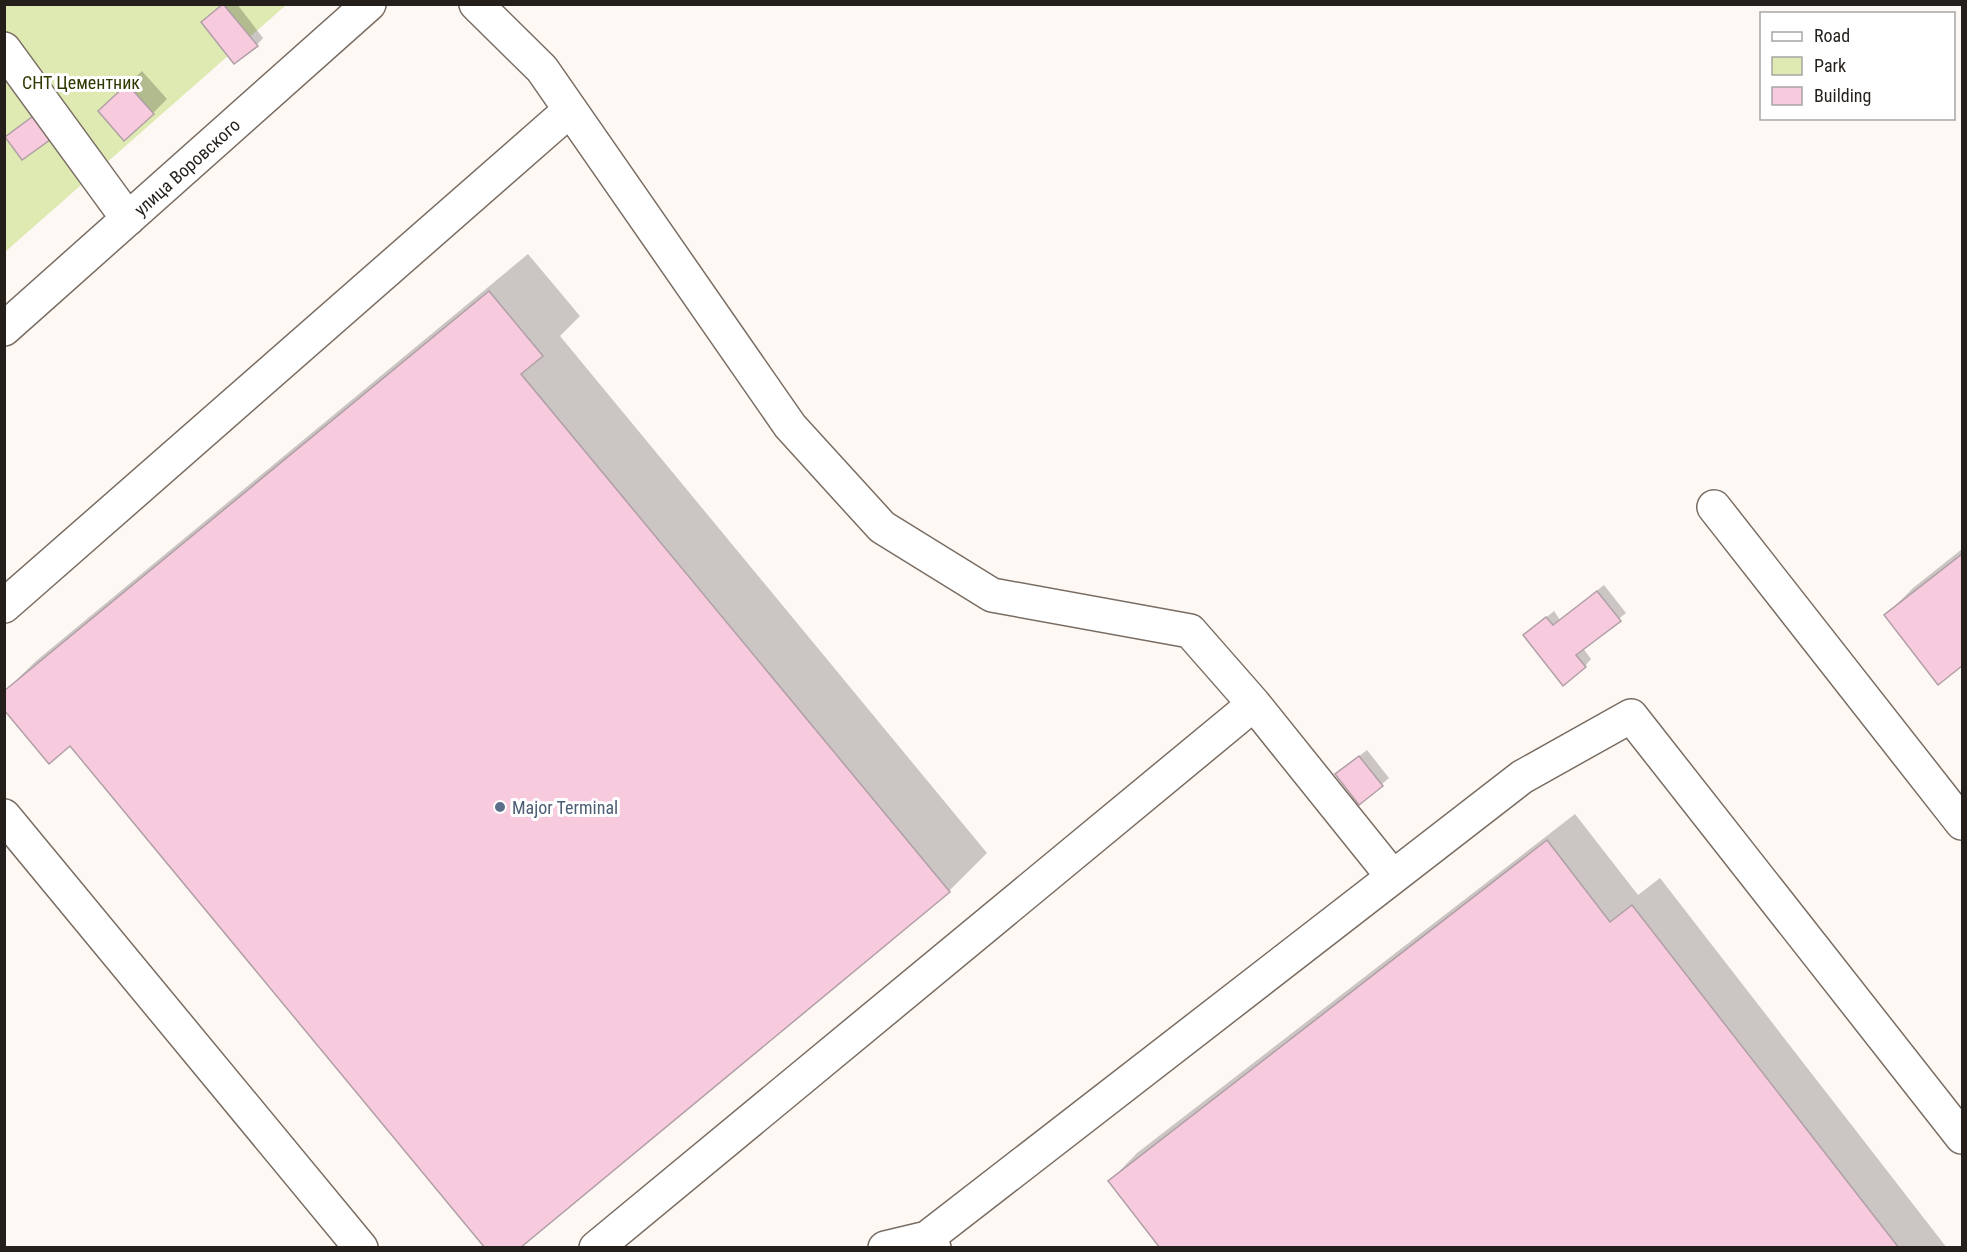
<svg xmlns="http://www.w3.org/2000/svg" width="1967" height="1252" font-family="'Roboto Condensed',sans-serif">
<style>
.green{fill:#deeab2}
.shadow{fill:#0003}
.building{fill:#f7cadd;stroke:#b09fa6;stroke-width:1.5}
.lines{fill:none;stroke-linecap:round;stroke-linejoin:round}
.minor-casing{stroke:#796d63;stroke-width:36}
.minor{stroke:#fff;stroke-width:33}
.service-dot{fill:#5c6f8a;stroke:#fff;stroke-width:2}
.labels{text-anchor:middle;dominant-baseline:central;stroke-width:6;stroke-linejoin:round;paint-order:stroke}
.park-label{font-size:18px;fill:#313903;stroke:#fff}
.street-label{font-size:18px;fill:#241f1b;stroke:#fff}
.service-label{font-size:18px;fill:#4e5e75;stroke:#fff;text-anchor:start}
</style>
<rect width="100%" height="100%" fill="#fef8f4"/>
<path class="green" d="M 5,5 L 286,5 L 5,252 Z"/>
<path class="shadow" d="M 223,4 L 237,4 L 263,38 L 257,45 L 210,15 Z
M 142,71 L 167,99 L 153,113 L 114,97 Z
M 528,254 L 580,316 L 560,336 L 987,853 L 949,891 L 70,744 L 4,692 L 36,661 Z
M 1962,549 L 1962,665 L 1939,683 L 1886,615 L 1913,588 Z
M 1604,585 L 1626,613 L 1583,648 L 1591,659 L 1585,666 L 1532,629 L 1554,611 L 1560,620 Z
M 1367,750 L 1389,778 L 1360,803 L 1344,768 Z
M 1575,814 L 1638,895 L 1660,878 L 1947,1248 L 1162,1248 L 1110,1181 L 1137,1153 Z"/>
<path class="building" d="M 223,4 L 258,46 L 234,64 L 201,22 Z
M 127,84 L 154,114 L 124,141 L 98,111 Z
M 36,114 L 54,137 L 22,160 L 5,137 Z
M 489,291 L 543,356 L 521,374 L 950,892 L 520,1248 L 485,1248 L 70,746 L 49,764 L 4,710 L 4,691 Z
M 1962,554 L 1962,666 L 1938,685 L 1884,615 Z
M 1597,591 L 1621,621 L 1576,655 L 1586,667 L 1563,686 L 1523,635 L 1546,617 L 1553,625 Z
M 1359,756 L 1383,786 L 1359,805 L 1335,774 Z
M 1547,840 L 1610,922 L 1632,905 L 1899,1248 L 1160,1248 L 1108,1181 Z"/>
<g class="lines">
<g class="minor-casing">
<path id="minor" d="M 476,4 L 542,69 L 790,426 L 882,527 L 992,595 L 1190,631 L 1254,704 L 1393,877
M 4,49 L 128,219
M 4,329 L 369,4
M 1714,507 L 1962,823
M 4,606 L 570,110
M 4,816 L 361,1248
M 927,1238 L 1522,777 L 1631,716 L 1962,1137
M 596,1248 L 1254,704
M 885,1248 L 927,1238 L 934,1248"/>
</g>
<use href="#minor" class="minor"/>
</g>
<circle class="service-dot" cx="500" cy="807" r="6"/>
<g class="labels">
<g class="park-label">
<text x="81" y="82">СНТ Цементник</text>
</g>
<g class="street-label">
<text transform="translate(187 167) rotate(-42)">улица Воровского</text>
</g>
<g class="service-label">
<text x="512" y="807">Major Terminal</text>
</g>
</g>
<rect width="1967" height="1252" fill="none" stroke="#241f1b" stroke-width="12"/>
<rect x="1760" y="12" width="195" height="108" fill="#ffffff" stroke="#a7a5a4" stroke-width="1.5"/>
<rect x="1772" y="32" width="30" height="9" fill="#ffffff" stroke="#a7a5a4" stroke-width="1.5"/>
<text x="1814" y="42" font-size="18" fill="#241f1b">Road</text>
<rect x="1772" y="57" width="30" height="18" fill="#deeab2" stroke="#a7a5a4" stroke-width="1.5"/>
<text x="1814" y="72" font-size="18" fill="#241f1b">Park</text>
<rect x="1772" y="87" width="30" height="18" fill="#f7cadd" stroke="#a7a5a4" stroke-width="1.5"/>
<text x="1814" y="102" font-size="18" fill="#241f1b">Building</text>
</svg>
